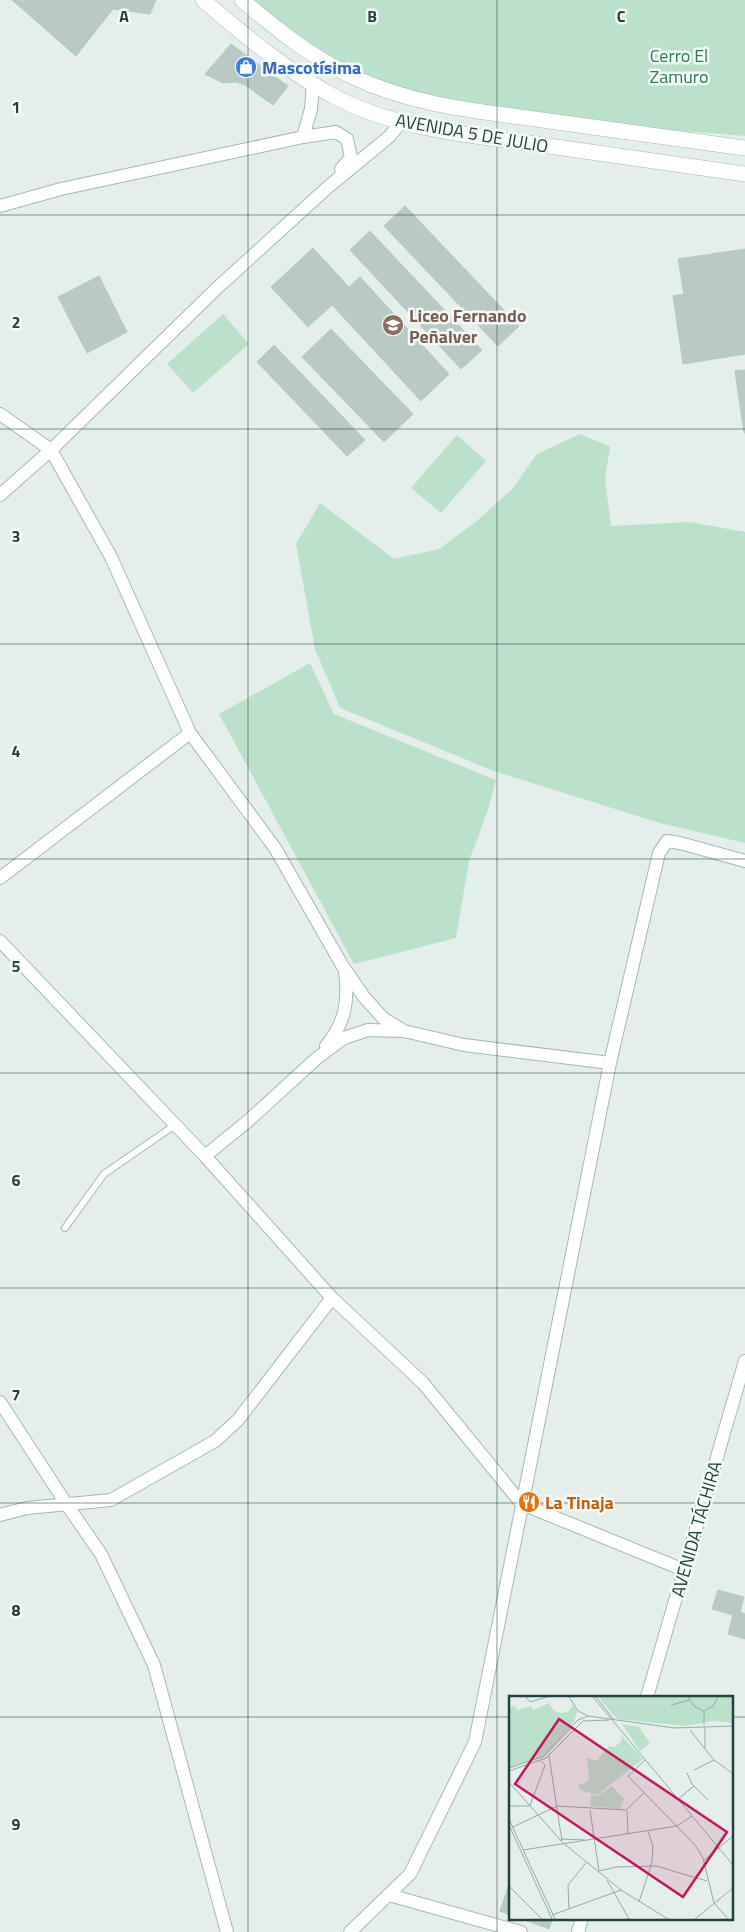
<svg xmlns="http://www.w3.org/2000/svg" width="745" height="1932" font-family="'Titillium Web',sans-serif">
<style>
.green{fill:#bbe1cb}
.building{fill:#b9cac5;stroke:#b6c9c4}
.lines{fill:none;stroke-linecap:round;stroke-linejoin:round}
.service-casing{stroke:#a6b8b4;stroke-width:8}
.minor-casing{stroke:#a6b8b4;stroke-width:14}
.tertiary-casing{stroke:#a6b8b4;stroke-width:16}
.service{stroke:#fff;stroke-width:6}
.minor{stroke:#fff;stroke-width:12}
.tertiary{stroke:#fff;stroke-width:15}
.grid{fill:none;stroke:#21423e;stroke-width:1;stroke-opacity:0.55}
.labels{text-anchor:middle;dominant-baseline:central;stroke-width:5;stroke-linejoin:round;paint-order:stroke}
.park-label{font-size:18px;fill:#287d56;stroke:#f5faf9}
.shop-label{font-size:18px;font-weight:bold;fill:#366cbe;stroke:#f5faf9;text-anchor:start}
.street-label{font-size:18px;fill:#21423e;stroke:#f5faf9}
.education-label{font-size:18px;font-weight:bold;fill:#785e54;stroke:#f5faf9;text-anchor:start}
.food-label{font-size:18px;font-weight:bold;fill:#c56008;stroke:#f5faf9;text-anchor:start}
.inset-road{fill:none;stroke:#96aaa6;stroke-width:1}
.view{fill:#c2185b;fill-opacity:0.15;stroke:#c2185b;stroke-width:2.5}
.inset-edge{fill:none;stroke:#21423e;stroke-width:2.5}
.grid-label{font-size:16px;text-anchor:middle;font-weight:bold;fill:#21423e;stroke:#f5faf9;stroke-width:5;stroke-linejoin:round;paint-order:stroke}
</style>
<rect width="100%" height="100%" fill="#e4efec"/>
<path class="green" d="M 251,0 L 745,0 L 745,136 L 522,118 L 453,107 L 343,66 L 289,31 Z
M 223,314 L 249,344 L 193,393 L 167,364 Z
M 580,434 L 610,447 L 605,479 L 611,526 L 690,522 L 745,532 L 745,843 L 663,824 L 494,771 L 340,708 L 315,649 L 296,544 L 320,503 L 394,559 L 439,549 L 478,520 L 512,489 L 537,454 Z
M 457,435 L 486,461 L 441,513 L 411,488 Z
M 310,663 L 334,714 L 496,780 L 488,810 L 469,861 L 456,938 L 354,964 L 219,714 Z"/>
<path class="building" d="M 12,0 L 156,0 L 150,14 L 113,9 L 76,56 Z
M 231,44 L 288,86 L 273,105 L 245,85 L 236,82 L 223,83 L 205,74 Z
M 405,206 L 519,326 L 498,346 L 384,226 Z
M 370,231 L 482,350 L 461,369 L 350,250 Z
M 313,248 L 349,287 L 360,277 L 449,374 L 421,401 L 332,305 L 308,327 L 271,287 Z
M 745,249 L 745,354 L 683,364 L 673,296 L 684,294 L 678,259 Z
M 99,276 L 127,332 L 87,353 L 58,297 Z
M 331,329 L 413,414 L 384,442 L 302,357 Z
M 274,345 L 365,440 L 347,456 L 257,362 Z
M 745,370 L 745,433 L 744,433 L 735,371 Z
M 718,1590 L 744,1597 L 740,1612 L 745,1614 L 745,1639 L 728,1634 L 733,1615 L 712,1609 Z
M 510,1882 L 510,1915 L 500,1911 Z
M 520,1918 L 553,1918 L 549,1929 Z"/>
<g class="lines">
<g class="service-casing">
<path id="service" d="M 65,1228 L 104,1174 L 175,1125"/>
</g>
<g class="minor-casing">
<path id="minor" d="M 303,137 L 336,132 L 347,139 L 351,157 L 341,169
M 0,206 L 61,189 L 303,137 L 311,109 L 313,84
M 0,414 L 51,450 L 111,557 L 190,733 L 275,848 L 342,965 L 364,997 L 384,1019 L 404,1031 L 464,1045 L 610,1063
M 0,495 L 51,450 L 216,289 L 328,187 L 390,136 L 401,122
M 0,878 L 190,733
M 0,941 L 205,1156 L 332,1298 L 423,1383 L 522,1504 L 684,1570
M 326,1046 C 345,1023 349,1001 345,972
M 205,1156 L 248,1121 L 317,1058 L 344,1038 L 368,1030 L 403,1031
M 0,1402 L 67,1505 L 101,1554 L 154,1665 L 227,1932
M 0,1515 L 27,1508 L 111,1500 L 215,1441 L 238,1420 L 332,1298
M 647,1697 L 745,1361
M 389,1895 L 521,1932
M 350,1932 L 410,1874 L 475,1742 L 610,1063 L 659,853 L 667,841 L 680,843 L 745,861
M 578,1932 L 582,1918"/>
</g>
<g class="tertiary-casing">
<path id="tertiary" d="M 203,0 C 245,36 288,72 337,98 C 398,129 468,135 535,144 C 605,154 675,164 745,174
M 242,0 C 275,28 311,57 351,76 C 411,105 477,111 542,120 C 610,129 677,139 745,148"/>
</g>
<use href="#service" class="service"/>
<use href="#minor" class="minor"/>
<use href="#tertiary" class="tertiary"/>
</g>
<path class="grid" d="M 248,0 L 248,1932M 497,0 L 497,1932M 0,215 L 745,215M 0,429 L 745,429M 0,644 L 745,644M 0,859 L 745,859M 0,1073 L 745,1073M 0,1288 L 745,1288M 0,1503 L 745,1503M 0,1717 L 510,1717M 731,1717 L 745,1717"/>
<defs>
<g id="shop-disc" transform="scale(1.125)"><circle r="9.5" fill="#3f7fe0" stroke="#f5faf9"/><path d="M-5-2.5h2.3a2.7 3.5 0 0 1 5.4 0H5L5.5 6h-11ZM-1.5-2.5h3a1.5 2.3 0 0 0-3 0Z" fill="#fff"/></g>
<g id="school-disc" transform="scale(1.125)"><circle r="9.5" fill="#8d6e63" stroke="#f5faf9"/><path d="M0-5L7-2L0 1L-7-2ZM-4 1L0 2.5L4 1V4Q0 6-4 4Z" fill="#fff"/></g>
<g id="restaurant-disc" transform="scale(1.125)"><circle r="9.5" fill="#e8710a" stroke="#f5faf9"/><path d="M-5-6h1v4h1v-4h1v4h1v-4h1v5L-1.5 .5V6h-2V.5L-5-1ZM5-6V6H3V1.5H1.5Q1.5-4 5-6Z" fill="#fff"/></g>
</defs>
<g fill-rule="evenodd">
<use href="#shop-disc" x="246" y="67"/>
<use href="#school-disc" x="393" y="325"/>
<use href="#restaurant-disc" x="529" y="1502"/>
</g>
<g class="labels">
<g class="park-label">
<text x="679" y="55">Cerro El<tspan x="679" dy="21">Zamuro</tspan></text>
</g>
<g class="shop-label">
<text x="262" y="67">Mascotísima</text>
</g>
<g class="street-label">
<text transform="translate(472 133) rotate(10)">AVENIDA 5 DE JULIO</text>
<text transform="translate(696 1529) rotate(-74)">AVENIDA TÁCHIRA</text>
</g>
<g class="education-label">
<text x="409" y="315">Liceo Fernando<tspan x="409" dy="21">Peñalver</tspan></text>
</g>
<g class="food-label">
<text x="545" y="1502">La Tinaja</text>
</g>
</g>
<g transform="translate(509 1696)">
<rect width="224" height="224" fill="#e4efec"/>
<path d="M 89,1 L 224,1 L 224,27 L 205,25 L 176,30 L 108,23 ZM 40,7 L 45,15 L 52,17 L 59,16 L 64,9 L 68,15 L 65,26 L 38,58 L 0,72 L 1,12 L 4,9 L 9,14 L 22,10 L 24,14 ZM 113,28 L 130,31 L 141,47 L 131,55 ZM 111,38 L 134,63 L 88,99 L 71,94 L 69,89 L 78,86 L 80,82 L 78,62 L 88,65 L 100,50 L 106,51 L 113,44 ZM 103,90 L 115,103 L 111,113 L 81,110 L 82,99 L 88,100 Z" fill="#bbe1cb"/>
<path class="inset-road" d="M 17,1 L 21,6 L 38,1M 60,1 L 69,15 L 79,20M 84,1 L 224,169M 87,1 L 105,24M 179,1 L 186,11 L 195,15M 162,9 L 181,4M 195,29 L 195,15 L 204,10 L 209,1M 196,31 L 196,53M 181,34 L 204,63 L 224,78M 40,60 L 53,145M 136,64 L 119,80 L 186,149 L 194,162 L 205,207 L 219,223M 0,72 L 35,60 L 69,24 L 79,20 L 166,32 L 224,30M 185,74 L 205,64M 0,75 L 37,62 L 74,25 L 100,24M 178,77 L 183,88 L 199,104M 0,86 L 53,146 L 112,194 L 159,223M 169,103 L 185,90M 0,110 L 21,110 L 36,69 L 32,65M 81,114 L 90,175 L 107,171 L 147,170 L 198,185M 118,115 L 119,138M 0,123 L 46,223M 0,129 L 43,223M 4,131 L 48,110 L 117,114 L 135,97M 52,143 L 76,144M 14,154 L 168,130 L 183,120M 194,165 L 224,140M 98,184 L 120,223M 0,190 L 33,223M 130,206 L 143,166 L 144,150 L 139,135M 60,213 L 59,189 L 77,167M 43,219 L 112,194M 186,223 L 224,192"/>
<path class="view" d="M 50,23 L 218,136 L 174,201 L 6,88 Z"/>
<rect width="224" height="224" class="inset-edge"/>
</g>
<g class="grid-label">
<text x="124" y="22">A</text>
<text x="372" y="22">B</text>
<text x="621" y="22">C</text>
<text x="16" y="113">1</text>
<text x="16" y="328">2</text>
<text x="16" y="542">3</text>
<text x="16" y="757">4</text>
<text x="16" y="972">5</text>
<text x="16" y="1186">6</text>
<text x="16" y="1401">7</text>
<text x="16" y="1616">8</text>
<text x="16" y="1830">9</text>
</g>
</svg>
